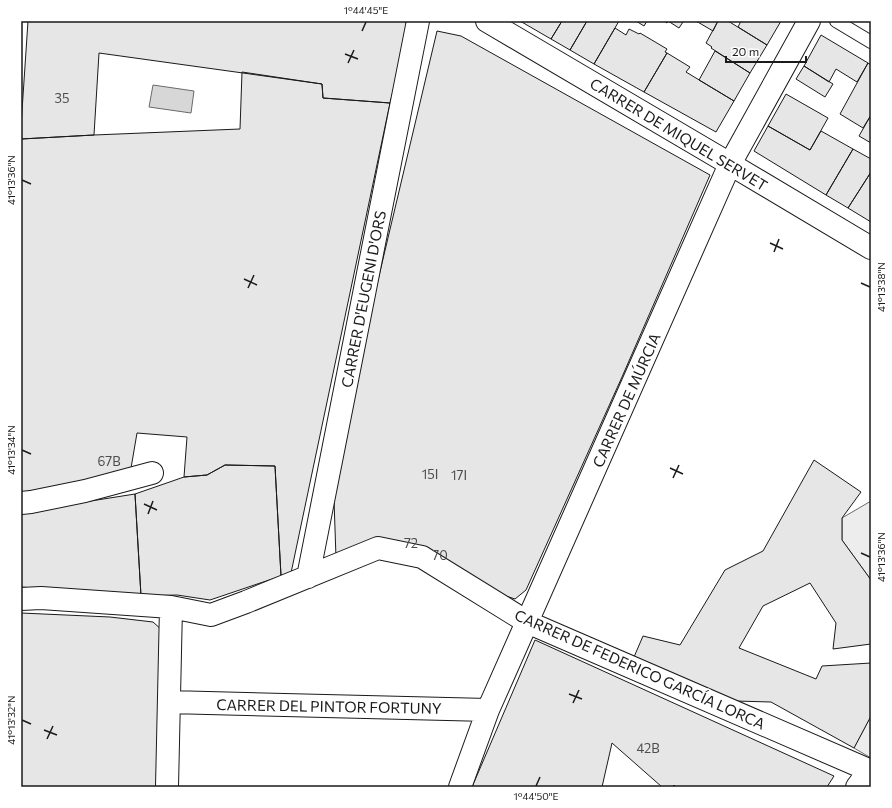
<svg xmlns="http://www.w3.org/2000/svg" width="892" height="808" font-family="Commissioner,sans-serif">
<style>
.green{fill:#ededed;stroke:#6a6a6a}
.water{fill:#d7d7d7;stroke:#6a6a6a}
.building{fill:#e6e6e6;stroke:#1a1a1a}
.lines{fill:none;stroke-linecap:round;stroke-linejoin:round}
.lane-casing{stroke:#1a1a1a;stroke-width:14}
.street-casing{stroke:#1a1a1a;stroke-width:24}
.lane{stroke:#fff;stroke-width:12}
.street{stroke:#fff;stroke-width:22}
.ticks{fill:none;stroke:#1a1a1a;stroke-width:1.5}
.labels{text-anchor:middle;dominant-baseline:central;stroke-width:3;stroke-linejoin:round;paint-order:stroke}
.number-label{font-size:13px;fill:#4d4d4d}
.street-label{font-size:15px;fill:#1a1a1a;stroke:#fff}
.neatline{fill:none;stroke:#1a1a1a;stroke-width:1.5}
.ticks-label{font-size:10px;text-anchor:middle;fill:#1a1a1a}
</style>
<rect width="100%" height="100%" fill="#fff"/>
<path class="green" d="M 871,501 L 871,580 L 842,540 L 842,518 Z
M 871,716 L 871,758 L 854,748 Z"/>
<path class="water" d="M 153,85 L 194,91 L 191,113 L 149,107 Z"/>
<path class="building" d="M 28,21 L 405,21 L 409,29 L 390,103 L 323,98 L 322,84 L 99,53 L 94,135 L 21,139 L 21,126 Z
M 520,21 L 562,21 L 551,39 Z
M 562,21 L 587,21 L 570,50 L 551,39 Z
M 587,21 L 619,21 L 594,64 L 570,50 Z
M 636,21 L 647,21 L 644,26 Z
M 664,21 L 682,21 L 683,22 L 679,28 L 668,21 L 667,23 Z
M 696,21 L 718,21 L 713,31 Z
M 718,21 L 728,21 L 767,45 L 750,73 L 711,48 L 712,47 L 706,43 Z
M 741,21 L 781,21 L 767,45 L 738,27 Z
M 615,28 L 626,35 L 629,29 L 639,34 L 640,33 L 667,49 L 665,52 L 667,53 L 644,92 L 594,64 Z
M 437,31 L 461,36 L 710,175 L 622,377 L 526,590 L 515,599 L 500,594 L 381,544 L 336,558 L 333,470 Z
M 821,35 L 868,63 L 857,82 L 836,69 L 829,82 L 804,66 Z
M 715,51 L 750,73 L 734,101 L 699,80 Z
M 667,53 L 690,67 L 686,72 L 734,101 L 716,132 L 644,92 Z
M 868,63 L 871,65 L 871,115 L 863,128 L 840,114 Z
M 804,66 L 833,84 L 825,97 L 796,79 Z
M 242,72 L 322,84 L 323,98 L 390,103 L 291,573 L 281,576 L 275,466 L 225,465 L 207,475 L 184,477 L 187,437 L 137,433 L 130,474 L 21,495 L 21,139 L 94,135 L 240,129 Z
M 786,94 L 828,118 L 810,150 L 768,126 Z
M 871,115 L 871,143 L 859,136 Z
M 768,126 L 810,150 L 821,131 L 853,149 L 826,195 L 754,151 Z
M 853,149 L 871,159 L 871,172 L 848,208 L 826,195 Z
M 871,172 L 871,222 L 848,208 Z
M 814,460 L 861,492 L 842,518 L 842,540 L 871,580 L 871,644 L 833,649 L 836,623 L 810,583 L 763,606 L 739,648 L 816,679 L 822,666 L 871,663 L 871,716 L 854,748 L 771,702 L 735,701 L 634,657 L 643,636 L 680,645 L 725,570 L 763,551 Z
M 225,465 L 275,466 L 281,576 L 210,600 L 177,595 L 141,596 L 135,494 L 184,477 L 207,475 Z
M 135,494 L 141,596 L 21,587 L 21,512 Z
M 21,613 L 110,617 L 153,622 L 163,631 L 160,787 L 21,787 Z
M 535,640 L 834,776 L 827,787 L 676,787 L 674,785 L 672,787 L 662,787 L 612,743 L 602,787 L 472,787 Z"/>
<g class="lines">
<g class="lane-casing">
<path id="lane" d="M 836,21 L 871,42"/>
</g>
<g class="street-casing">
<path id="street" d="M 487,21 L 730,164 L 871,248
M 21,503 L 31,502 L 85,491 L 152,473
M 308,577 L 418,21
M 21,599 L 41,598 L 171,607 L 211,615 L 246,602 L 378,548 L 422,557 L 527,622 L 871,771
M 169,702 L 488,710
M 167,787 L 171,607
M 460,787 L 488,710 L 730,164 L 809,21
M 857,787 L 870,770"/>
</g>
<use href="#lane" class="lane"/>
<use href="#street" class="street"/>
</g>
<path class="ticks" d="M 362,31 L 366,22M 345,54 L 358,59M 348,63 L 354,50M 22,180 L 31,184M 770,243 L 783,249M 774,252 L 779,239M 244,279 L 257,285M 861,283 L 870,287M 248,288 L 254,275M 22,450 L 31,454M 670,468 L 683,474M 673,478 L 679,465M 144,504 L 157,510M 148,514 L 153,501M 861,553 L 870,557M 569,694 L 582,699M 573,703 L 579,690M 22,720 L 31,724M 44,730 L 57,735M 47,739 L 53,726M 536,786 L 540,777"/>
<g class="labels">
<g class="number-label">
<text x="62" y="98">35</text>
<text x="109" y="461">67B</text>
<text x="430" y="474">15I</text>
<text x="459" y="475">17I</text>
<text x="411" y="543">72</text>
<text x="440" y="555">70</text>
<text x="648" y="748">42B</text>
</g>
<g class="street-label">
<text transform="translate(679 134) rotate(31)">CARRER DE MIQUEL SERVET</text>
<text transform="translate(363 299) rotate(-79)">CARRER D'EUGENI D'ORS</text>
<text transform="translate(626 400) rotate(-66)">CARRER DE MÚRCIA</text>
<text transform="translate(640 669) rotate(24)">CARRER DE FEDERICO GARCÍA LORCA</text>
<text transform="translate(329 706) rotate(1)">CARRER DEL PINTOR FORTUNY</text>
</g>
</g>
<rect width="892" height="808" fill="none" stroke="#ffffff" stroke-width="44"/>
<path d="M726 56v6h80v-6" fill="none" stroke="#1a1a1a" stroke-width="2"/>
<text x="732" y="56" font-size="12" fill="#1a1a1a" stroke="#ffffff" stroke-width="3" paint-order="stroke">20 m</text>
<rect x="22" y="22" width="848" height="764" class="neatline"/>
<g class="ticks-label">
<text x="366" y="14">1°44'45"E</text>
<text transform="translate(11 180) rotate(-90)" y="4">41°13'36"N</text>
<text transform="translate(881 287) rotate(-90)" y="4">41°13'38"N</text>
<text transform="translate(11 450) rotate(-90)" y="4">41°13'34"N</text>
<text transform="translate(881 557) rotate(-90)" y="4">41°13'36"N</text>
<text transform="translate(11 720) rotate(-90)" y="4">41°13'32"N</text>
<text x="536" y="800">1°44'50"E</text>
</g>
</svg>
